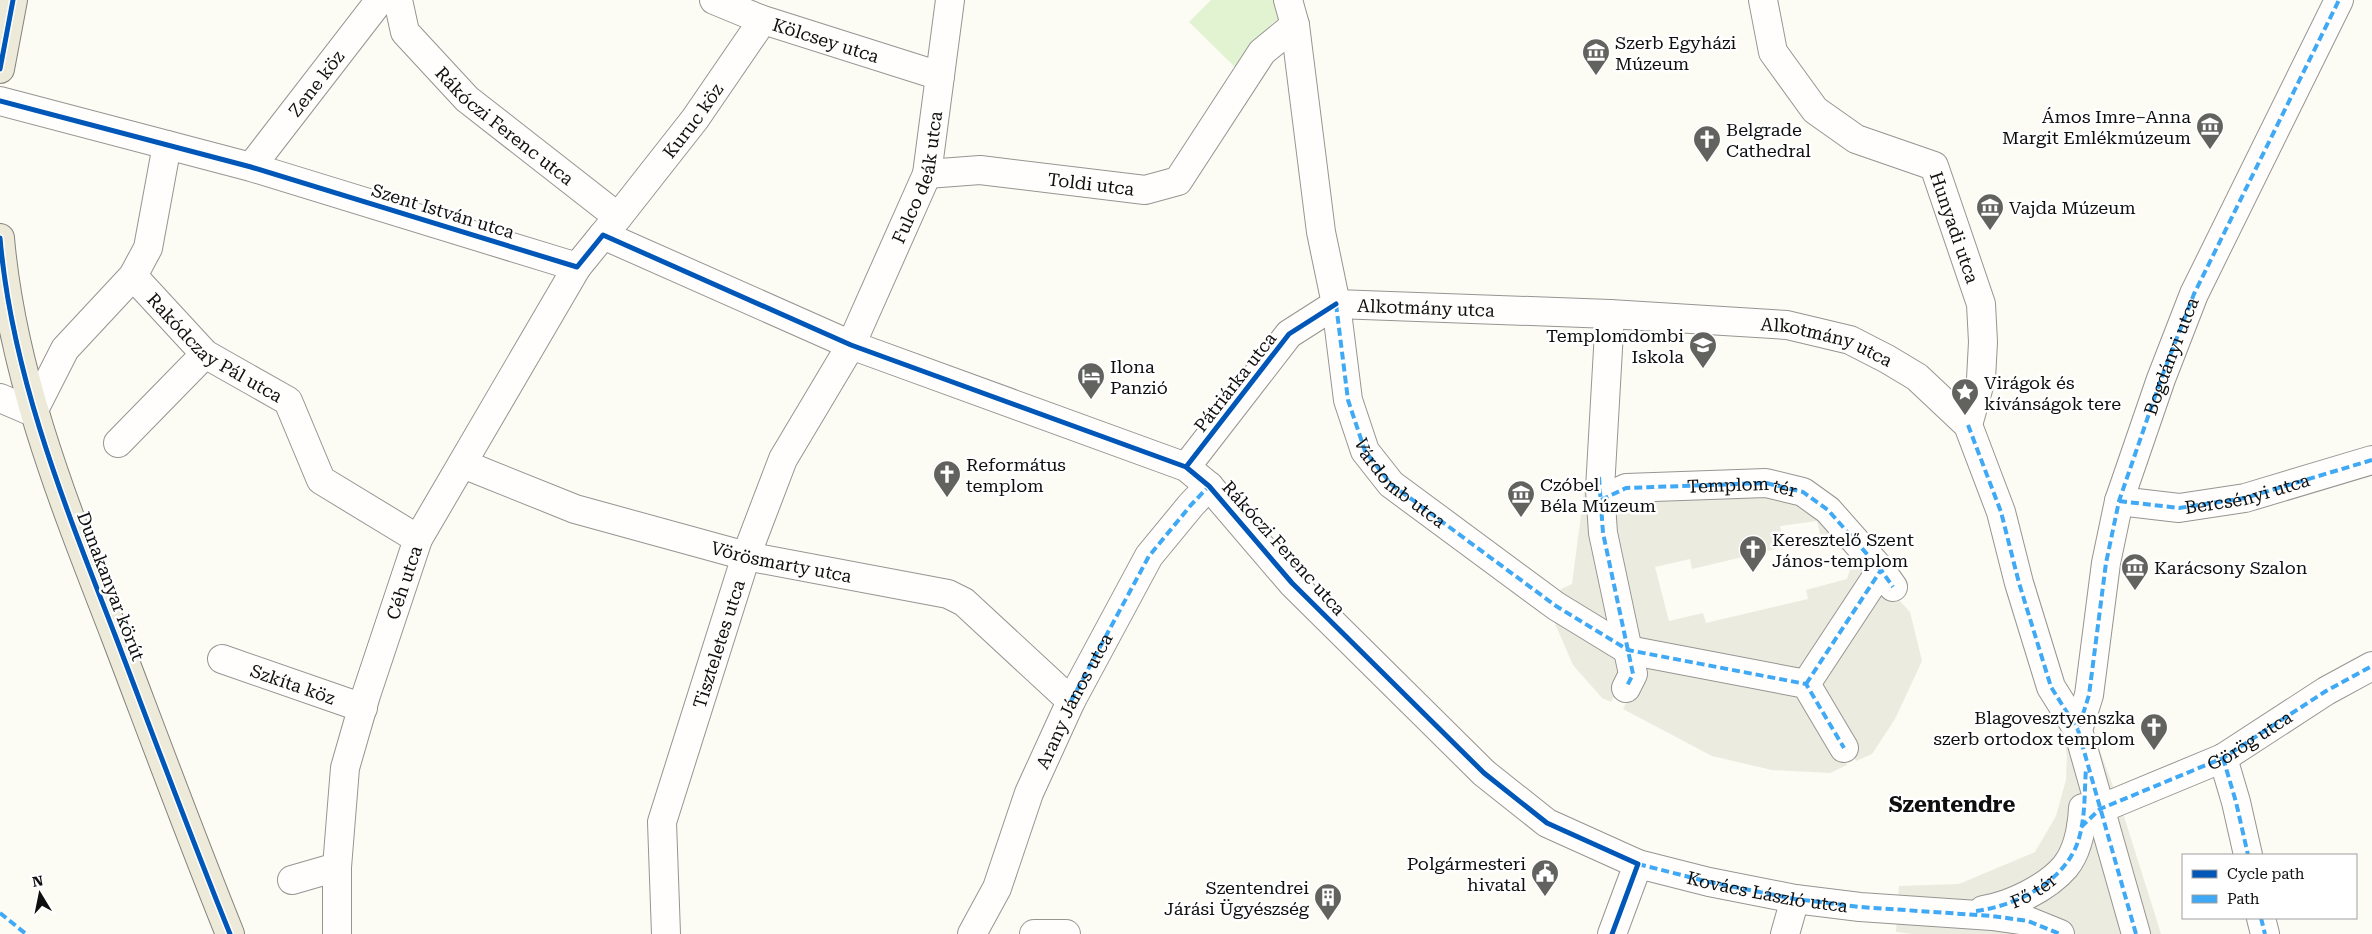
<svg xmlns="http://www.w3.org/2000/svg" width="2372" height="934" font-family="'Roboto Serif',serif">
<style>
.green{fill:#e2f3d2}
.plaza{fill:#ecebdf;fill-rule:evenodd}
.lines{fill:none;stroke-linecap:round;stroke-linejoin:round}
.minor-casing{stroke:#969592;stroke-width:30}
.major-casing{stroke:#83837f;stroke-width:30}
.minor{stroke:#fffefd;stroke-width:28}
.major{stroke:#edead9;stroke-width:28}
.quiet{stroke:#3fa9f5;stroke-width:4;stroke-dasharray:8 4;stroke-linecap:butt}
.cycleway-casing{stroke:#fff;stroke-width:8}
.cycleway{stroke:#0057b8;stroke-width:5}
.labels{text-anchor:middle;dominant-baseline:central;stroke-width:5;stroke-linejoin:round;paint-order:stroke}
.street-label{font-size:18px;fill:#0f0f0f;stroke:#fff}
.poi-label{font-size:18px;fill:#0f0f0f;stroke:#fff;text-anchor:start}
.district-label{font-size:22px;font-weight:bold;fill:#0f0f0f;stroke:#fff}
</style>
<rect width="100%" height="100%" fill="#fcfbf4"/>
<path class="green" d="M 1211,0 L 1279,0 L 1283,16 L 1272,23 L 1237,69 L 1189,22 Z"/>
<path class="plaza" d="M 1769,472 L 1806,481 L 1890,590 L 1910,612 L 1922,661 L 1895,719 L 1872,754 L 1856,761 L 1850,746 L 1839,751 L 1847,765 L 1830,773 L 1772,770 L 1712,756 L 1623,709 L 1632,691 L 1620,685 L 1611,702 L 1602,698 L 1573,665 L 1553,619 L 1561,589 L 1572,584 L 1586,477 ZM 1817,521 L 1822,543 L 1834,540 L 1849,549 L 1852,563 L 1847,579 L 1806,590 L 1808,599 L 1706,623 L 1703,613 L 1669,621 L 1655,567 L 1690,559 L 1692,569 L 1784,547 L 1780,526 Z
M 2064,735 L 2098,746 L 2123,813 L 2161,934 L 1913,934 L 1896,932 L 1899,886 L 1959,884 L 2035,852 L 2056,816 L 2066,780 L 2067,756 Z"/>
<g class="lines">
<g class="minor-casing">
<g id="minor">
<path id="s1" d="M 398,0 L 405,32 L 467,99 L 618,217 L 603,235"/>
<path id="s2" d="M 714,0 L 760,19 L 940,76"/>
<path id="s3" d="M 1288,0 L 1295,25 L 1321,232 L 1336,304 L 1348,400 L 1365,451 L 1391,484 L 1556,606 L 1628,650 L 1806,684 L 1844,748"/>
<path id="s4" d="M 1763,0 L 1773,52 L 1815,110 L 1856,139 L 1934,166 L 1981,304 L 1983,342 L 1981,379 L 1968,425"/>
<path id="s5" d="M 0,101 L 251,167 L 577,267 L 603,235 L 851,345 L 1186,467 L 1209,486 L 1292,583 L 1484,773 L 1547,823 L 1638,864 L 1709,882 L 1795,899 L 1860,907 L 1992,916 L 2028,921 L 2060,934"/>
<path id="s6" d="M 251,167 L 380,0"/>
<path id="s7" d="M 927,174 L 980,170 L 1145,190 L 1178,181 L 1262,52 L 1295,25"/>
<path id="s8" d="M 618,217 L 695,119 L 756,30 L 760,19"/>
<path id="s9" d="M 133,276 L 205,354 L 288,401 L 321,480 L 418,539"/>
<path id="s10" d="M 1336,304 L 1610,314 L 1787,325 L 1850,340 L 1887,359 L 1917,377 L 1968,425 L 2001,512 L 2019,583 L 2051,687 L 2078,730"/>
<path d="M 1610,314 L 1600,489 L 1603,533 L 1633,674 L 1626,688"/>
<path d="M 0,398 L 33,412 L 65,349 L 133,276 L 148,248 L 167,145"/>
<path d="M 118,443 L 205,354"/>
<path id="s11" d="M 463,464 L 575,509 L 746,556 L 948,594 L 964,602 L 1071,701"/>
<path d="M 1186,467 L 1289,334 L 1336,304"/>
<path id="s12" d="M 1601,500 L 1626,488 L 1766,483 L 1803,492 L 1828,510 L 1881,570"/>
<path id="s13" d="M 2119,501 L 2179,508 L 2245,498 L 2372,460"/>
<path id="s14" d="M 222,659 L 363,708"/>
<path d="M 1806,684 L 1881,570 L 1893,587"/>
<path d="M 2223,758 L 2236,802 L 2248,855"/>
<path d="M 2081,827 L 2100,809 L 2223,758 L 2326,691 L 2372,666"/>
<path d="M 292,880 L 337,867"/>
<path d="M 1983,910 C 2010,906 2047,888 2065,867 C 2078,851 2082,827 2083,808"/>
<path d="M 2261,918 L 2265,934"/>
<path id="s15" d="M 337,934 L 337,867 L 345,768 L 366,695 L 418,539 L 577,267"/>
<path id="s16" d="M 666,934 L 662,822 L 746,556 L 783,459 L 851,345 L 927,174 L 950,0"/>
<path id="s17" d="M 972,934 L 997,888 L 1029,793 L 1071,701 L 1149,556 L 1191,505 L 1209,486"/>
<path d="M 1034,934 L 1066,934"/>
<path d="M 1612,934 L 1638,864"/>
<path d="M 1785,934 L 1795,899"/>
<path d="M 2136,934 L 2078,730 L 2089,695 L 2106,563 L 2119,501 L 2161,379 L 2194,294 L 2339,0"/>
</g>
</g>
<g class="major-casing">
<path id="major" d="M 0,69 L 13,0
M 0,238 C 12,376 65,506 115,635 C 153,735 190,835 230,934"/>
</g>
<use href="#minor" class="minor"/>
<use href="#major" class="major"/>
<g class="quiet">
<path d="M 1336,304 L 1348,400 L 1365,451 L 1391,484 L 1556,606 L 1628,650 L 1806,684 L 1844,748"/>
<path d="M 1968,425 L 2001,512 L 2019,583 L 2051,687 L 2078,730"/>
<path d="M 1599,477 L 1603,533 L 1633,674 L 1626,688"/>
<path d="M 1601,500 L 1626,488 L 1766,483 L 1803,492 L 1828,510 L 1881,570"/>
<path d="M 2119,501 L 2179,508 L 2245,498 L 2372,460"/>
<path d="M 1806,684 L 1881,570 L 1893,587"/>
<path d="M 1071,701 L 1149,556 L 1191,505 L 1209,486"/>
<path d="M 2223,758 L 2236,802 L 2248,855"/>
<path id="s18" d="M 2081,827 L 2100,809 L 2223,758 L 2326,691 L 2372,666"/>
<path d="M 1638,864 L 1709,882 L 1795,899 L 1860,907 L 1992,916 L 2028,921 L 2060,934"/>
<path id="s19" d="M 1976,911 C 2014,906 2058,885 2075,849 C 2086,825 2084,795 2086,769"/>
<path d="M 0,913 L 26,934"/>
<path d="M 2261,918 L 2265,934"/>
<path id="s20" d="M 2136,934 L 2078,730 L 2089,695 L 2106,563 L 2119,501 L 2161,379 L 2194,294 L 2339,0"/>
</g>
<g class="cycleway-casing">
<path id="cycleway" d="M 0,69 L 13,0
M 0,101 L 251,167 L 577,267 L 603,235 L 851,345 L 1186,467 L 1209,486 L 1292,583 L 1484,773 L 1547,823 L 1638,864 L 1612,934
M 0,238 C 12,376 65,506 115,635 C 153,735 190,835 230,934
M 1186,467 L 1289,334 L 1336,304"/>
</g>
<use href="#cycleway" class="cycleway"/>
</g>
<defs>
<g id="museum-pin" transform="scale(1.4375)"><path d="M0 17L-7.5 6A9.5 9.5 0 1 1 7.5 6Z" fill="#62625f" stroke="#fff"/><path d="M0-6L6-3V-2H-6V-3ZM-5-1h2V3h-2ZM-1-1h2V3h-2ZM3-1h2V3H3ZM-6 4H6V6H-6Z" fill="#fff"/></g>
<g id="church-pin" transform="scale(1.4375)"><path d="M0 17L-7.5 6A9.5 9.5 0 1 1 7.5 6Z" fill="#62625f" stroke="#fff"/><path d="M-1.2-6h2.4v3.5h3.3v2.4h-3.3V6h-2.4V-.1h-3.3v-2.4h3.3Z" fill="#fff"/></g>
<g id="school-pin" transform="scale(1.4375)"><path d="M0 17L-7.5 6A9.5 9.5 0 1 1 7.5 6Z" fill="#62625f" stroke="#fff"/><path d="M0-5L7-2L0 1L-7-2ZM-4 1L0 2.5L4 1V4Q0 6-4 4Z" fill="#fff"/></g>
<g id="hotel-pin" transform="scale(1.4375)"><path d="M0 17L-7.5 6A9.5 9.5 0 1 1 7.5 6Z" fill="#62625f" stroke="#fff"/><path d="M-6-4.5h1.5V1H6V5H4.5V3h-9V5H-6ZM-4 0a1.8 1.8 0 1 1 3.6 0ZM.5 0V-2.5h3Q6-2.5 6 0Z" fill="#fff"/></g>
<g id="sight-pin" transform="scale(1.4375)"><path d="M0 17L-7.5 6A9.5 9.5 0 1 1 7.5 6Z" fill="#62625f" stroke="#fff"/><path d="M0-6L1.8-2.2L6-1.7L2.9 1.2L3.7 5.4L0 3.3L-3.7 5.4L-2.9 1.2L-6-1.7L-1.8-2.2Z" fill="#fff"/></g>
<g id="civic-pin" transform="scale(1.4375)"><path d="M0 17L-7.5 6A9.5 9.5 0 1 1 7.5 6Z" fill="#62625f" stroke="#fff"/><path d="M-.6-6.5H3V-4.5H.6V-3L4-1V1h2V6H-6V1h2V-1L-.6-3ZM-1.2 2.5V6h2.4V2.5Z" fill="#fff"/></g>
<g id="building-pin" transform="scale(1.4375)"><path d="M0 17L-7.5 6A9.5 9.5 0 1 1 7.5 6Z" fill="#62625f" stroke="#fff"/><path d="M-4-6H4V6H1V3H-1V6H-4ZM-2.5-4.3h1.7v1.8h-1.7ZM.8-4.3h1.7v1.8H.8ZM-2.5-1h1.7V.8h-1.7ZM.8-1h1.7V.8H.8Z" fill="#fff"/></g>
</defs>
<g fill-rule="evenodd">
<use href="#museum-pin" x="1596" y="52"/>
<use href="#museum-pin" x="2210" y="126"/>
<use href="#church-pin" x="1707" y="139"/>
<use href="#museum-pin" x="1990" y="207"/>
<use href="#school-pin" x="1703" y="345"/>
<use href="#hotel-pin" x="1091" y="376"/>
<use href="#sight-pin" x="1965" y="392"/>
<use href="#church-pin" x="947" y="474"/>
<use href="#museum-pin" x="1521" y="494"/>
<use href="#church-pin" x="1753" y="549"/>
<use href="#museum-pin" x="2135" y="567"/>
<use href="#church-pin" x="2154" y="727"/>
<use href="#civic-pin" x="1545" y="873"/>
<use href="#building-pin" x="1328" y="897"/>
</g>
<g class="labels">
<g class="street-label">
<text stroke="none"><textPath href="#s2" startOffset="119">Kölcsey utca</textPath></text>
<text stroke="none"><textPath href="#s6" startOffset="106">Zene köz</textPath></text>
<text stroke="none"><textPath href="#s8" startOffset="122">Kuruc köz</textPath></text>
<text stroke="none"><textPath href="#s1" startOffset="170">Rákóczi Ferenc utca</textPath></text>
<text stroke="none"><textPath href="#s16" startOffset="809">Fulco deák utca</textPath></text>
<text stroke="none"><textPath href="#s7" startOffset="165">Toldi utca</textPath></text>
<text transform="translate(443 211) rotate(17)">Szent István utca</text>
<text stroke="none"><textPath href="#s4" startOffset="322">Hunyadi utca</textPath></text>
<text stroke="none"><textPath href="#s10" startOffset="90">Alkotmány utca</textPath></text>
<text stroke="none"><textPath href="#s10" startOffset="494">Alkotmány utca</textPath></text>
<text stroke="none"><textPath href="#s9" startOffset="110">Rakódczay Pál utca</textPath></text>
<text stroke="none"><textPath href="#s20" startOffset="599">Bogdányi utca</textPath></text>
<text transform="translate(1235 382) rotate(-52)">Pátriárka utca</text>
<text stroke="none"><textPath href="#s3" startOffset="506">Várdomb utca</textPath></text>
<text stroke="none"><textPath href="#s12" startOffset="144">Templom tér</textPath></text>
<text stroke="none"><textPath href="#s13" startOffset="130">Bercsényi utca</textPath></text>
<text transform="translate(1284 548) rotate(48)">Rákóczi Ferenc utca</text>
<text stroke="none"><textPath href="#s11" startOffset="334">Vörösmarty utca</textPath></text>
<text stroke="none"><textPath href="#s15" startOffset="361">Céh utca</textPath></text>
<text transform="translate(111 586) rotate(69)">Dunakanyar körút</text>
<text stroke="none"><textPath href="#s16" startOffset="299">Tiszteletes utca</textPath></text>
<text stroke="none"><textPath href="#s14" startOffset="75">Szkíta köz</textPath></text>
<text stroke="none"><textPath href="#s17" startOffset="255">Arany János utca</textPath></text>
<text stroke="none"><textPath href="#s18" startOffset="191">Görög utca</textPath></text>
<text stroke="none"><textPath href="#s19" startOffset="61">Fő tér</textPath></text>
<text stroke="none"><textPath href="#s5" startOffset="2010">Kovács László utca</textPath></text>
</g>
<g class="poi-label">
<text x="1615" y="42">Szerb Egyházi<tspan x="1615" dy="21">Múzeum</tspan></text>
<text x="2191" y="116" text-anchor="end">Ámos Imre–Anna<tspan x="2191" dy="21">Margit Emlékmúzeum</tspan></text>
<text x="1726" y="129">Belgrade<tspan x="1726" dy="21">Cathedral</tspan></text>
<text x="2009" y="207">Vajda Múzeum</text>
<text x="1684" y="335" text-anchor="end">Templomdombi<tspan x="1684" dy="21">Iskola</tspan></text>
<text x="1110" y="366">Ilona<tspan x="1110" dy="21">Panzió</tspan></text>
<text x="1984" y="382">Virágok és<tspan x="1984" dy="21">kívánságok tere</tspan></text>
<text x="966" y="464">Református<tspan x="966" dy="21">templom</tspan></text>
<text x="1540" y="484">Czóbel<tspan x="1540" dy="21">Béla Múzeum</tspan></text>
<text x="1772" y="539">Keresztelő Szent<tspan x="1772" dy="21">János-templom</tspan></text>
<text x="2154" y="567">Karácsony Szalon</text>
<text x="2135" y="717" text-anchor="end">Blagovesztyenszka<tspan x="2135" dy="21">szerb ortodox templom</tspan></text>
<text x="1526" y="863" text-anchor="end">Polgármesteri<tspan x="1526" dy="21">hivatal</tspan></text>
<text x="1309" y="887" text-anchor="end">Szentendrei<tspan x="1309" dy="21">Járási Ügyészség</tspan></text>
</g>
<g class="district-label">
<text x="1952" y="804">Szentendre</text>
</g>
</g>
<rect x="2182" y="854" width="175" height="65" fill="#ffffff" stroke="#9f9f9f"/>
<rect x="2192" y="870" width="25" height="8" fill="#0057b8" stroke="#9f9f9f"/>
<text x="2227" y="879" font-size="15" fill="#0f0f0f">Cycle path</text>
<rect x="2192" y="895" width="25" height="8" fill="#3fa9f5" stroke="#9f9f9f"/>
<text x="2227" y="904" font-size="15" fill="#0f0f0f">Path</text>
<g transform="translate(40 894) rotate(350)" stroke="#ffffff" stroke-width="4" paint-order="stroke">
<path d="M0-4L9 19L0 12L-9 19Z" fill="#0f0f0f"/>
<text y="-8" font-size="14" font-weight="bold" text-anchor="middle" fill="#0f0f0f">N</text>
</g>
</svg>
